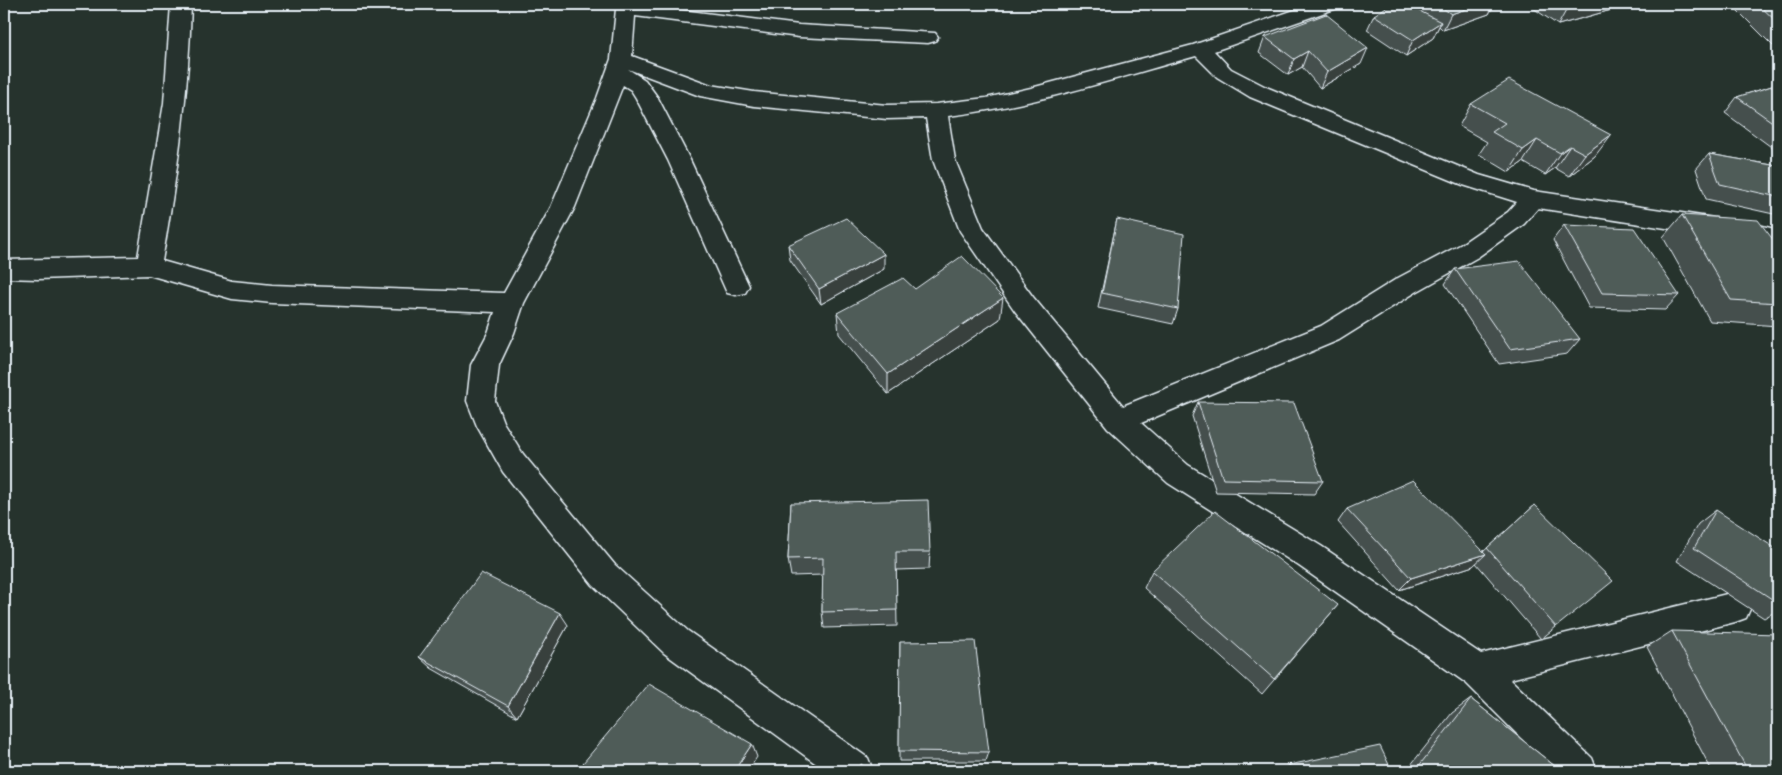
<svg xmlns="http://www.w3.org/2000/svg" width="1782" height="775" font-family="Delius,sans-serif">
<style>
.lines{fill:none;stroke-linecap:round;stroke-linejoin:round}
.street-casing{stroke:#e8f1f8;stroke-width:3}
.street{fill:#26332d;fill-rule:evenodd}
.wall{fill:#454f4d;stroke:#e8f1f8}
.shaded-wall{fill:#38403e;stroke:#e8f1f8}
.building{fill:#505c59;stroke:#e8f1f8}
</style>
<rect width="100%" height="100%" fill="#26332d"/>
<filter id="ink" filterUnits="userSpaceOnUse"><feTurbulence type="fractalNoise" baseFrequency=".02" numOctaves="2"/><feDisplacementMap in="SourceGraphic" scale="10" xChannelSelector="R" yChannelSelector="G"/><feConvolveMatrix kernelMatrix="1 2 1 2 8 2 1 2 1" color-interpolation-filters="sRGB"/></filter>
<g filter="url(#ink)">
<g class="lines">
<g class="street-casing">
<path id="street" d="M 171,4 L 191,4 C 189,91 177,175 162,261 L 232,281 L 272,285 L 504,293 L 551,207 L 597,98 L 611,59 L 616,9 L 614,4 L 634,4 L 799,25 L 935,33 L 938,37 L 935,41 L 928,43 L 799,37 L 635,16 L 632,56 L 711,85 L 754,92 L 887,105 L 936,104 L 986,98 L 1031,88 L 1193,45 L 1312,4 L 1340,4 L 1337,8 L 1214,51 L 1231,69 L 1266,87 L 1479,175 L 1534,191 L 1755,224 L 1778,230 L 1778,248 L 1755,242 L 1538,208 L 1524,224 L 1478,257 L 1416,292 L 1339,340 L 1141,423 L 1188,465 L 1321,546 L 1481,654 L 1735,592 L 1746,596 L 1751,607 L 1746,618 L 1735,622 L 1510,679 L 1592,758 L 1597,771 L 1554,771 L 1466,683 L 1299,566 L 1168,483 L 1108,428 L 1015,311 L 960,231 L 933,160 L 926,118 L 887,119 L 754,106 L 700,96 L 628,69 L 645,80 L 658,98 L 690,160 L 749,286 L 745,293 L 736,295 L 727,293 L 668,160 L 636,98 L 631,90 L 623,85 L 575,207 L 524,303 L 514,333 L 499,365 L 495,401 L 503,422 L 523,454 L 615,565 L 688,631 L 868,758 L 873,771 L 826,771 L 664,653 L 593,585 L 503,472 L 477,426 L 467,401 L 471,365 L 488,333 L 495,312 L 272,303 L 232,299 L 149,275 L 38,279 L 4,278 L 4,260 L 138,257 L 164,103 ZM 1196,56 L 1217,77 L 1250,97 L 1463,185 L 1517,202 L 1508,212 L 1460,245 L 1398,278 L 1321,326 L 1123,406 L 1033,297 L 983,228 L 955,160 L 948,116 C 1032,106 1114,79 1196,56 Z"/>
</g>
<use href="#street" class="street"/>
</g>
<path class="wall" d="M 1410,4 L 1494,4 L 1489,14 L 1443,30 L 1439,26 L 1433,38 L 1406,56 L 1367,30 L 1374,15 L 1417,10 Z
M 1527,4 L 1621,4 L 1618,8 L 1558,25 Z
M 1737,4 L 1778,4 L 1778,46 L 1773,46 L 1734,7 Z
M 1265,37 L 1361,64 L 1320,88 L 1302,67 L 1288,75 L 1259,53 Z
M 1778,84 L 1778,152 L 1725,113 L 1737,97 Z
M 1471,104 L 1595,156 L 1569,176 L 1555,168 L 1545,175 L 1523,162 L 1509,172 L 1479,154 L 1487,142 L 1459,126 Z
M 1709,154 L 1778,166 L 1778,215 L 1706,199 L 1696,169 Z
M 1682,215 L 1778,246 L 1778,326 L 1710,321 L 1663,237 Z
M 1117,219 L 1178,309 L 1173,324 L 1098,308 Z
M 1564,225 L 1679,295 L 1665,310 L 1589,308 L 1553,240 Z
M 788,245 L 884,269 L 821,304 L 790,260 Z
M 1455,269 L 1580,339 L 1567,354 L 1499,364 L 1445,284 Z
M 915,289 L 1000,319 L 888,394 L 839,334 L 837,313 Z
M 1198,402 L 1323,481 L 1314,494 L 1216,492 L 1192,416 Z
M 791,503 L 930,552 L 929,569 L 896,570 L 897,626 L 824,628 L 822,612 L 823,575 L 791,576 L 788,559 Z
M 1535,505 L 1556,627 L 1541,639 L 1476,563 L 1473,566 L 1399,590 L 1338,522 L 1347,509 L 1484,551 Z
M 1716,510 L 1778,603 L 1778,610 L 1764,618 L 1677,561 L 1698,524 Z
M 1152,571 L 1338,605 L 1262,694 L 1144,588 Z
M 568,625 L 517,717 L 431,668 L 419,657 Z
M 1672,631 L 1778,771 L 1712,771 L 1647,647 Z
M 900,642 L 989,752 L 986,761 L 899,761 Z
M 1471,699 L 1561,771 L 1406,771 L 1452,713 Z
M 1289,765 L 1392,771 L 1282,771 Z"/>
<path class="shaded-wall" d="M 1481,4 L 1494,4 L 1489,14 L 1443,30 L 1451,14 Z
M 1587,4 L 1621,4 L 1618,8 L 1558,25 L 1567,9 Z
M 1441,22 L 1433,38 L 1406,56 L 1413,40 Z
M 1368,48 L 1361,64 L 1320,88 L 1327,72 Z
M 1308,51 L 1302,67 L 1288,75 L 1294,59 Z
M 1611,135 L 1595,156 L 1569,176 L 1585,154 Z
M 1537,140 L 1523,162 L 1509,172 L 1523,150 Z
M 1570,146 L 1555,168 L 1545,175 L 1560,153 Z
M 884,254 L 884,269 L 821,304 L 819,289 Z
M 1003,298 L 1000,319 L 888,394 L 888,374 Z
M 1486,554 L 1473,566 L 1399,590 L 1411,578 Z
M 560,613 L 568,625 L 517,717 L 508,706 Z
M 752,744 L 757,757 L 748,771 L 734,771 Z"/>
<path class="building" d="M 1391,4 L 1406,4 L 1441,22 L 1413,40 L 1374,15 Z
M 1437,4 L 1481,4 L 1451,14 Z
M 1559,4 L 1587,4 L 1567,9 Z
M 1758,4 L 1778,4 L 1778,23 Z
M 1326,14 L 1368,48 L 1327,72 L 1308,51 L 1294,59 L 1265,37 Z
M 1509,80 L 1611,135 L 1585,154 L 1570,146 L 1560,153 L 1537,140 L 1523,150 L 1492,132 L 1505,123 L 1471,104 Z
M 1778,84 L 1778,126 L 1737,97 Z
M 1709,154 L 1778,166 L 1778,197 L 1720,184 Z
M 1682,215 L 1758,220 L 1778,246 L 1778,303 L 1731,300 Z
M 846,218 L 884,254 L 819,289 L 788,245 Z
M 1117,219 L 1184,234 L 1178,309 L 1102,293 Z
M 1564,225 L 1634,228 L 1679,295 L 1602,293 Z
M 962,256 L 1003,298 L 888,374 L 837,313 L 903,278 L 915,289 Z
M 1519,261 L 1580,339 L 1510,349 L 1455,269 Z
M 1198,402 L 1294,403 L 1323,481 L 1223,479 Z
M 1413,480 L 1486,554 L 1411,578 L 1347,509 Z
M 928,500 L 930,552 L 896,552 L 897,610 L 822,612 L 823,558 L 788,559 L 791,503 Z
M 1535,505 L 1613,581 L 1556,627 L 1487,548 Z
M 1716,510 L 1778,550 L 1778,603 L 1694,548 Z
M 1215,511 L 1338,605 L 1274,679 L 1152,571 Z
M 481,573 L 560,613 L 508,706 L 419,657 Z
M 1672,631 L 1778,634 L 1778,771 L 1748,771 Z
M 975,641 L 989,752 L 899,751 L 900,642 Z
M 649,684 L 752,744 L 734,771 L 592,771 L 583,763 Z
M 1471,699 L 1561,771 L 1422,771 L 1418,767 Z
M 1380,746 L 1392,771 L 1292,771 L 1289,765 Z
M 861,764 L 871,771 L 859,771 Z"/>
</g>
<rect width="1782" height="775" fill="none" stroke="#26332d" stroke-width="20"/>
<rect x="10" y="10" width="1762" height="755" fill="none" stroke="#e8f1f8" stroke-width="2" filter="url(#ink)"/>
</svg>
